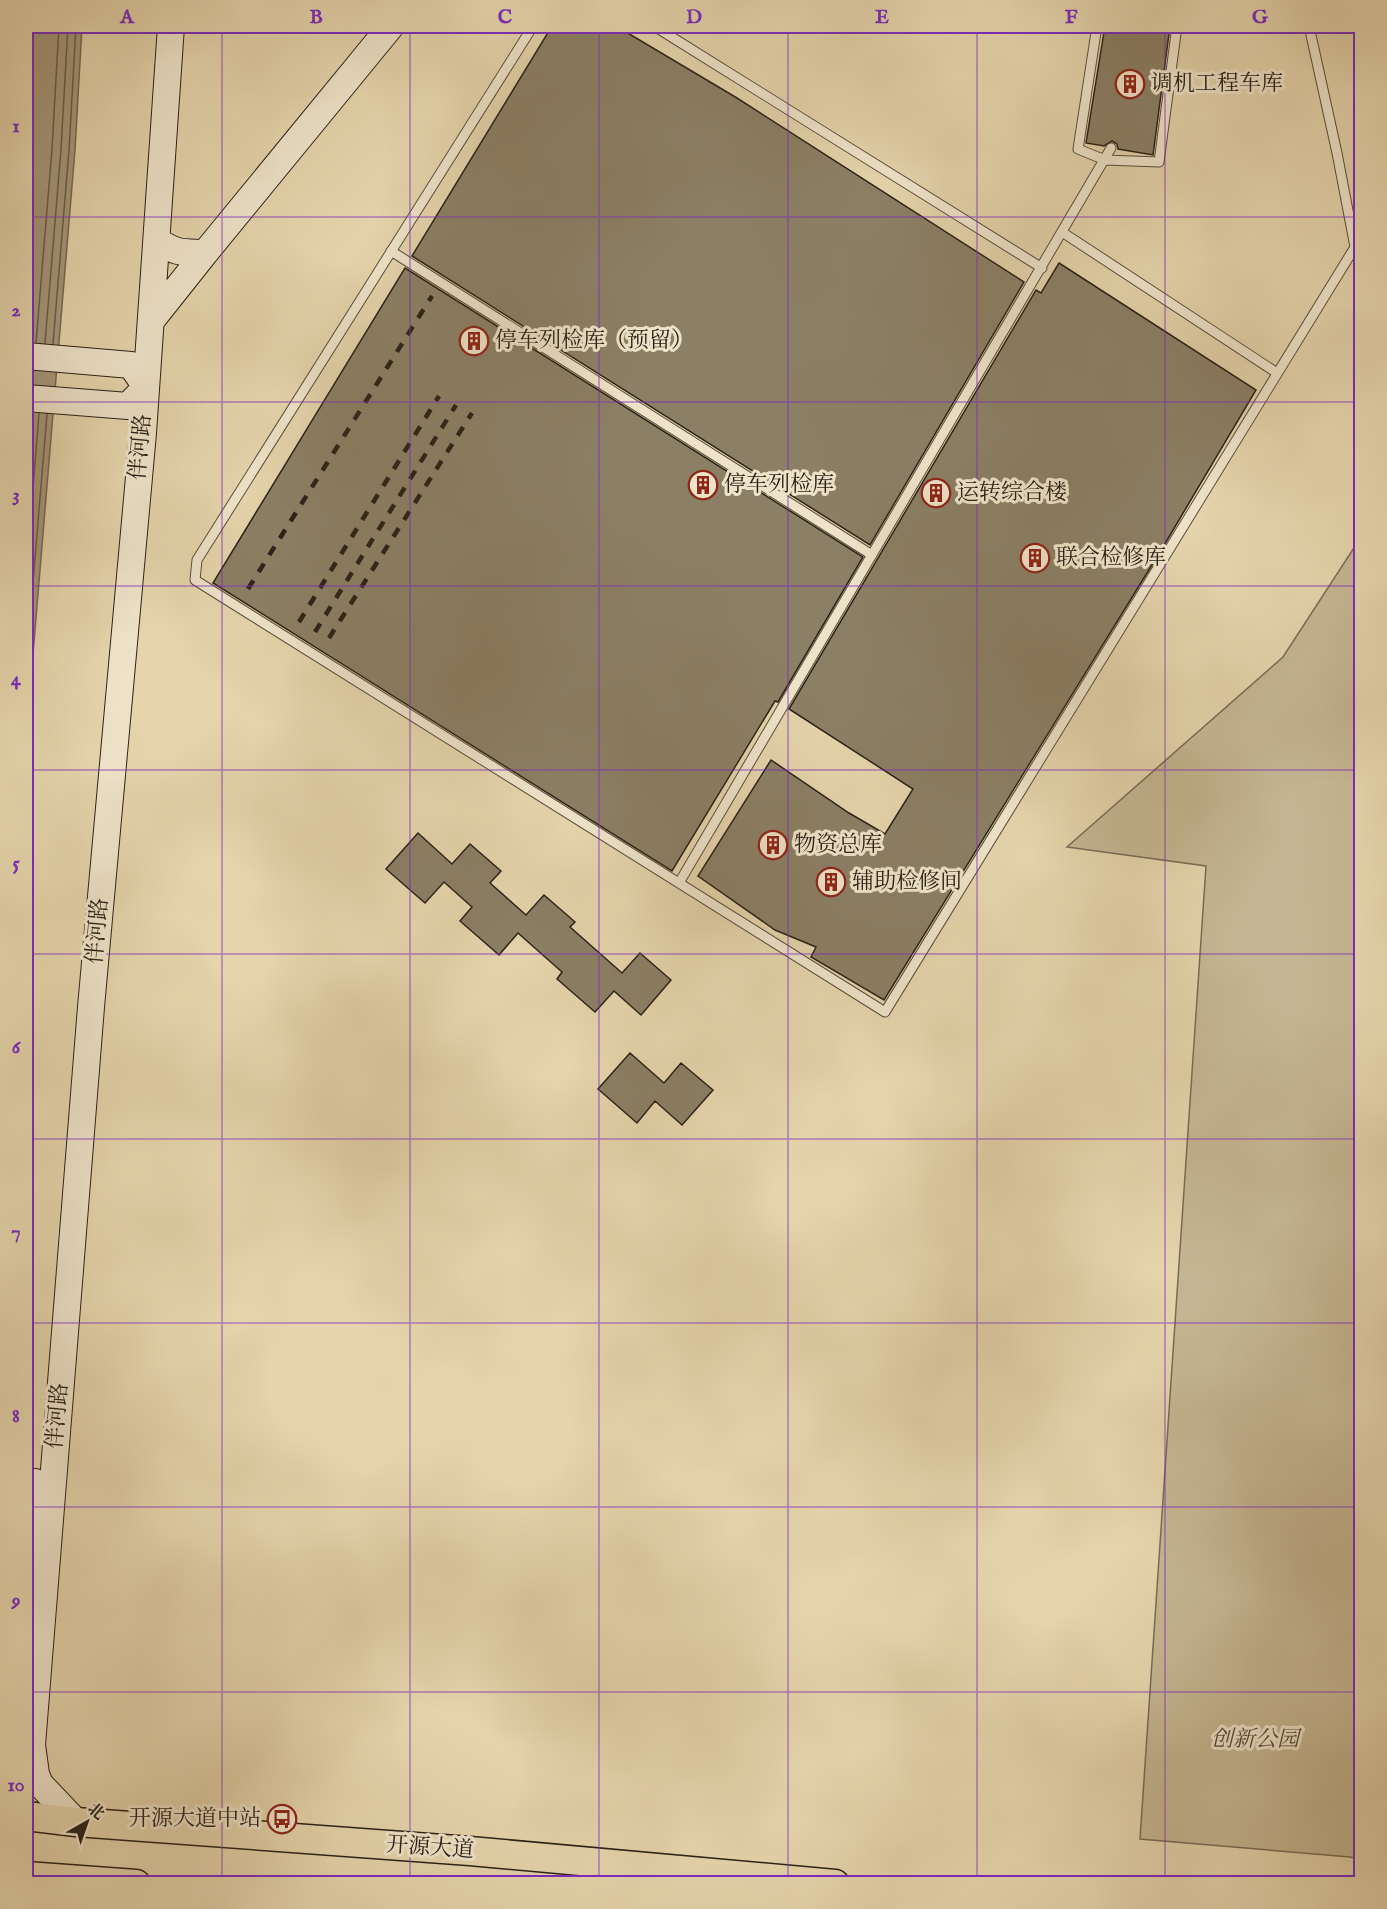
<svg xmlns="http://www.w3.org/2000/svg" width="1387" height="1909" font-family="'IM FELL English','Noto Serif SC',serif">
<style>
.green{fill:#c5b693;stroke:#786c56;stroke-width:1.5}
.water{fill:#a5977a;stroke:#746853;stroke-width:1.5}
.lines{fill:none;stroke-linecap:round;stroke-linejoin:round}
.shore{stroke:#685c49;stroke-width:1.5}
.building{fill:#8b7f65;stroke:#2a2218;stroke-width:1.5}
.lane-casing{stroke:#594e3d;stroke-width:11}
.secondary-casing{stroke:#2a2218;stroke-width:28}
.primary-casing{stroke:#2a2218;stroke-width:31}
.lane{stroke:#eee3c9;stroke-width:9}
.secondary{stroke:#eee3c9;stroke-width:26}
.primary{stroke:#e5d4ac;stroke-width:28}
.rail{stroke:#2a2218;stroke-width:4.5;stroke-dasharray:10 10;stroke-linecap:butt}
.grid{fill:none;stroke:#7b2cbf;stroke-width:1.5;stroke-opacity:0.55}
.labels{text-anchor:middle;dominant-baseline:central;stroke-width:6;stroke-linejoin:round;paint-order:stroke}
.poi-label{font-size:22px;fill:#2a2218;stroke:#eee3c9;text-anchor:start}
.street-label{font-size:22px;fill:#2a2218;stroke:#eee3c9}
.park-label{font-size:22px;font-style:italic;fill:#514737;stroke:#eee3c9}
.neatline{fill:none;stroke:#7b2cbf;stroke-width:2}
.grid-label{font-size:20px;text-anchor:middle;font-weight:bold;fill:#7b2cbf}
</style>
<rect width="100%" height="100%" fill="#e5d4ac"/>
<filter id="stains"><feTurbulence type="fractalNoise" baseFrequency=".00333" numOctaves="4"/><feColorMatrix values="0 0 0 0 .2 0 0 0 0 .09 0 0 0 0 .02 0 0 0 .5 -.17"/></filter>
<radialGradient id="worn" r=".72"><stop offset=".6" stop-color="#630" stop-opacity="0"/><stop offset="1" stop-color="#630" stop-opacity=".3"/></radialGradient>
<path class="green" d="M 1361,537 L 1361,1860 L 1350,1857 L 1140,1839 L 1206,866 L 1067,847 L 1283,657 Z"/>
<path class="water" d="M 26,26 L 82,26 L 75,150 L 26,738 Z"/>
<g class="lines">
<path class="shore" d="M 36,343 L 52,149 L 59,26
M 45,343 L 61,149 L 68,26
M 53,344 L 69,150 L 76,26
M 26,577 L 39,413
M 26,666 L 47,414"/>
</g>
<path class="building" d="M 552,26 L 616,26 L 737,98 L 1024,282 L 870,545 L 412,256 Z
M 1105,26 L 1170,26 L 1153,155 L 1118,149 L 1117,144 L 1112,141 L 1104,146 L 1086,143 Z
M 1059,263 L 1256,390 L 1163,547 L 884,1000 L 811,957 L 816,947 L 775,930 L 698,876 L 771,760 L 849,813 L 885,834 L 913,789 L 789,709 L 1036,290 L 1041,293 Z
M 405,268 L 863,557 L 778,702 L 775,701 L 672,871 L 213,583 Z
M 418,833 L 452,864 L 470,844 L 501,871 L 490,883 L 526,915 L 544,895 L 575,922 L 570,927 L 622,973 L 640,953 L 671,980 L 641,1015 L 614,991 L 595,1012 L 557,979 L 562,972 L 518,933 L 499,955 L 460,921 L 472,907 L 444,882 L 425,903 L 386,869 Z
M 630,1053 L 664,1083 L 681,1063 L 713,1090 L 682,1125 L 655,1101 L 637,1123 L 598,1089 Z"/>
<g class="lines">
<g class="lane-casing">
<path id="lane" d="M 533,26 L 197,560 L 195,580 L 885,1012 L 1355,247 L 1337,153 L 1309,26
M 654,26 L 1042,268
M 1097,26 L 1078,149 L 1105,160 L 1159,162 L 1177,26
M 1062,232 L 1277,373
M 391,251 L 872,555
M 679,883 L 1111,148"/>
</g>
<g class="secondary-casing">
<path id="secondary" d="M 205,253 L 391,26
M 151,321 L 205,253 C 180,252 179,254 157,241
M 26,356 L 131,365 L 146,387 L 128,406 L 26,398
M 26,1578 L 35,1482
M 76,1822 L 40,1784 L 36,1774 L 32,1745 L 91,1007 L 143,433 L 171,26"/>
</g>
<g class="primary-casing">
<path id="primary" d="M 26,1816 L 76,1822 L 470,1851 L 835,1884
M 26,1876 L 136,1884"/>
</g>
<use href="#lane" class="lane"/>
<use href="#secondary" class="secondary"/>
<use href="#primary" class="primary"/>
<path class="rail" d="M 248,589 L 432,296
M 299,622 L 439,396
M 315,632 L 456,405
M 329,638 L 472,413"/>
</g>
<path class="grid" d="M 222,26 L 222,1884M 410,26 L 410,1884M 599,26 L 599,1884M 788,26 L 788,1884M 977,26 L 977,1884M 1165,26 L 1165,1884M 26,217 L 1362,217M 26,402 L 1362,402M 26,586 L 1362,586M 26,770 L 1362,770M 26,954 L 1362,954M 26,1139 L 1362,1139M 26,1323 L 1362,1323M 26,1507 L 1362,1507M 26,1692 L 1362,1692"/>
<defs>
<g id="building-ring" transform="scale(1.5)"><circle r="9.5" fill="#eee3c9" stroke="#8f2418" stroke-width="1.5"/><path d="M-4-6H4V6H1V3H-1V6H-4ZM-2.5-4.3h1.7v1.8h-1.7ZM.8-4.3h1.7v1.8H.8ZM-2.5-1h1.7V.8h-1.7ZM.8-1h1.7V.8H.8Z" fill="#8f2418"/></g>
<g id="bus-ring" transform="scale(1.5)"><circle r="9.5" fill="#eee3c9" stroke="#8f2418" stroke-width="1.5"/><path d="M-5-6H5V4H4V6H2V4H-2V6H-4V4H-5ZM-3.5-4V0h7V-4ZM-3.5 1.2v1.5H-2V1.2ZM2 1.2v1.5H3.5V1.2Z" fill="#8f2418"/></g>
</defs>
<g fill-rule="evenodd">
<use href="#building-ring" x="1130" y="84"/>
<use href="#building-ring" x="474" y="341"/>
<use href="#building-ring" x="703" y="485"/>
<use href="#building-ring" x="936" y="493"/>
<use href="#building-ring" x="1035" y="558"/>
<use href="#building-ring" x="773" y="845"/>
<use href="#building-ring" x="831" y="882"/>
<use href="#bus-ring" x="282" y="1819"/>
</g>
<g class="labels">
<g class="poi-label">
<text x="1151" y="84">调机工程车库</text>
<text x="495" y="341">停车列检库（预留）</text>
<text x="724" y="485">停车列检库</text>
<text x="957" y="493">运转综合楼</text>
<text x="1056" y="558">联合检修库</text>
<text x="794" y="845">物资总库</text>
<text x="852" y="882">辅助检修间</text>
<text x="261" y="1819" text-anchor="end">开源大道中站</text>
</g>
<g class="street-label">
<text transform="translate(141 447) rotate(-85)">伴河路</text>
<text transform="translate(98 931) rotate(-85)">伴河路</text>
<text transform="translate(58 1416) rotate(-85)">伴河路</text>
<text transform="translate(430 1848) rotate(4)">开源大道</text>
</g>
<g class="park-label">
<text x="1255" y="1740">创新公园</text>
</g>
</g>
<rect width="1387" height="1909" fill="none" stroke="#e5d4ac" stroke-width="66"/>
<g transform="translate(87 1822) rotate(40)" stroke="#eee3c9" stroke-width="4.5" paint-order="stroke">
<path d="M0-4.5L10 22L0 15L-10 22Z" fill="#2a2218"/>
<text y="-9" font-size="16" font-weight="bold" text-anchor="middle" fill="#2a2218">北</text>
</g>
<rect x="33" y="33" width="1321" height="1843" class="neatline"/>
<g class="grid-label">
<text x="127" y="23">A</text>
<text x="316" y="23">B</text>
<text x="505" y="23">C</text>
<text x="694" y="23">D</text>
<text x="882" y="23">E</text>
<text x="1071" y="23">F</text>
<text x="1260" y="23">G</text>
<text x="16" y="132">1</text>
<text x="16" y="316">2</text>
<text x="16" y="501">3</text>
<text x="16" y="685">4</text>
<text x="16" y="869">5</text>
<text x="16" y="1053">6</text>
<text x="16" y="1238">7</text>
<text x="16" y="1422">8</text>
<text x="16" y="1606">9</text>
<text x="16" y="1791">10</text>
</g>
<rect width="100%" height="100%" filter="url(#stains)"/>
<rect width="100%" height="100%" fill="url(#worn)"/>
</svg>
